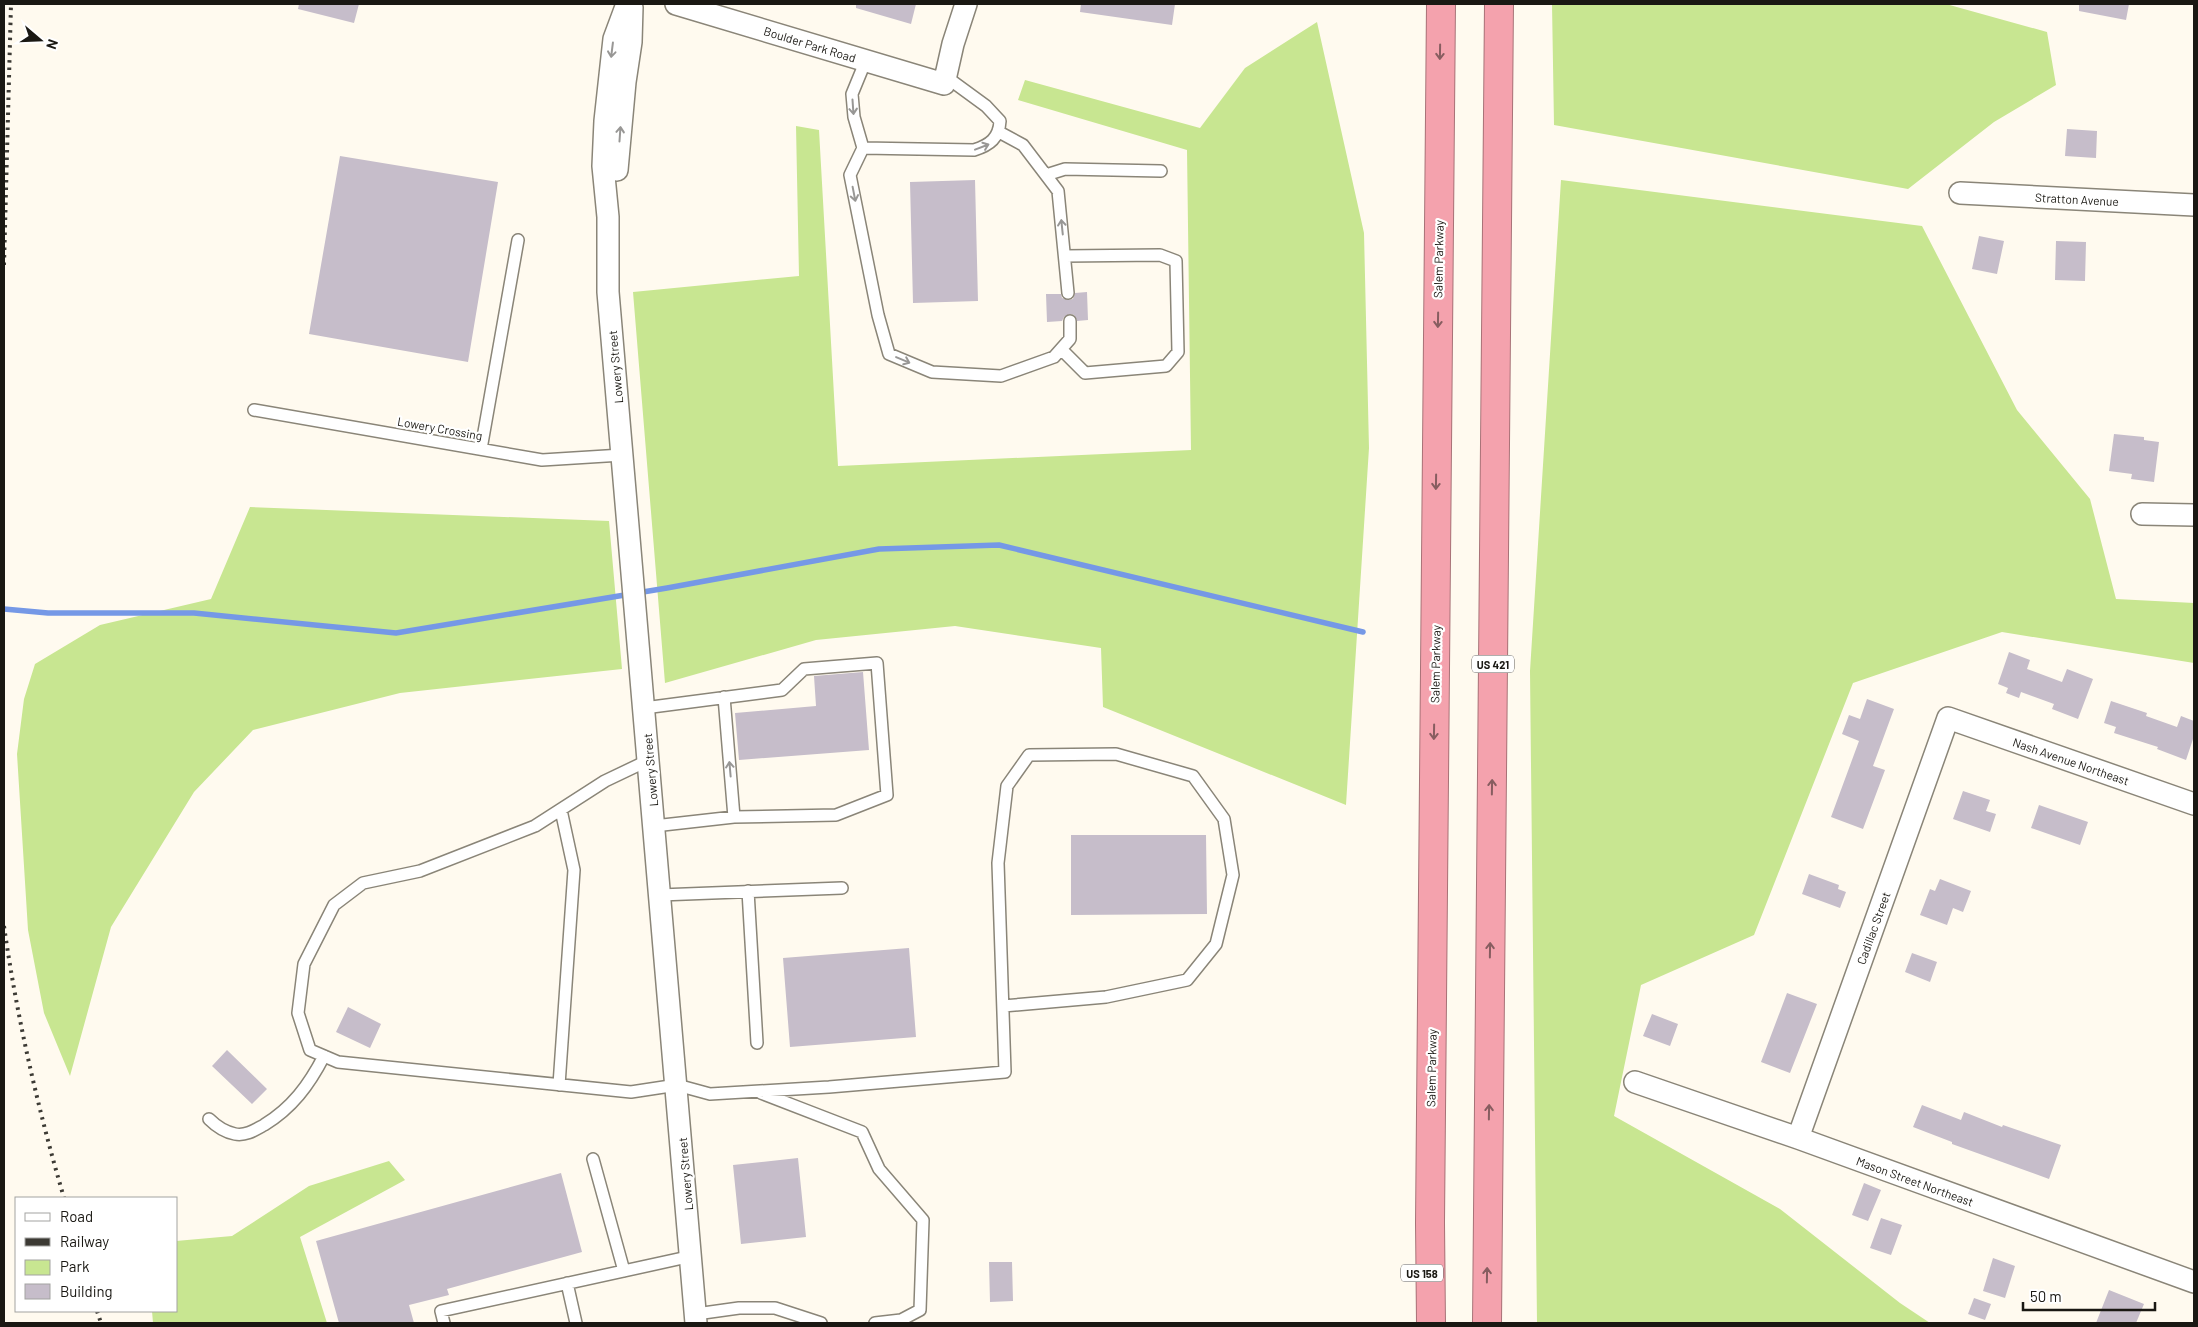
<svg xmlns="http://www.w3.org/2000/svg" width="2198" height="1327" font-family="Barlow,sans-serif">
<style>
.green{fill:#c8e691}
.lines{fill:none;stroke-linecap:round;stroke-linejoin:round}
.stream{stroke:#7598e6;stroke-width:5.5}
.building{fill:#c6bdca}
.lane-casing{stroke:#8a8578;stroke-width:14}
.street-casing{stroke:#8a8578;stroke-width:24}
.highway-casing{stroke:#a87277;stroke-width:30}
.lane{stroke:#fff;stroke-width:11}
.street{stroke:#fff;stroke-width:21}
.highway{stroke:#f4a2ad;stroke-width:28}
.rail{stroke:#3c3a34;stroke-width:4;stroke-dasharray:2.5 5;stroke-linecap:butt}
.oneway{stroke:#989795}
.oneway2{stroke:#875d60}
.labels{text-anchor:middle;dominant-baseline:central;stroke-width:4.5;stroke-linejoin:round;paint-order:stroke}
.shield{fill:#fff;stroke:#5f5d5a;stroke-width:1}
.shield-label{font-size:11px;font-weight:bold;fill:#1a1813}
.street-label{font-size:12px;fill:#1a1813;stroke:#fff}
</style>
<rect width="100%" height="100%" fill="#fffaef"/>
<path class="green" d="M 1552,4 L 1946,4 L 2047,32 L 2056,85 L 1994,122 L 1908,189 L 1554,125 Z
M 1317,22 L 1364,233 L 1369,448 L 1346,805 L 1103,707 L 1101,648 L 955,626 L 816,640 L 665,683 L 633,292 L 799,276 L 796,126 L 819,130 L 838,466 L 1191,450 L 1187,150 L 1018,100 L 1025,80 L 1200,128 L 1245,68 Z
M 1561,180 L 1922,226 L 2017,410 L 2090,499 L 2116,599 L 2194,603 L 2194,663 L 2002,632 L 1853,683 L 1754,935 L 1641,985 L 1614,1116 L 1780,1209 L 1900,1303 L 1930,1323 L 1537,1323 L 1530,671 Z
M 250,507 L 609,521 L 622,669 L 400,693 L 253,730 L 194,792 L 111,927 L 70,1076 L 44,1013 L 28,930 L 17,754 L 24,699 L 35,664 L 100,625 L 211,599 Z
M 389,1161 L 405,1180 L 300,1237 L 327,1323 L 153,1323 L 152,1311 L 176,1311 L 176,1241 L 232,1236 L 309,1186 Z"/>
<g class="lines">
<path class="stream" d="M 4,609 L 48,613 L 194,613 L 396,633 L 667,588 L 879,549 L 999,545 L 1363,632"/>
</g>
<path class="building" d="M 299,4 L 359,4 L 354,23 L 298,9 Z
M 856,4 L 916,4 L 911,24 L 856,8 Z
M 1081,4 L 1175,4 L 1172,25 L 1080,12 Z
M 2079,4 L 2129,4 L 2126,20 L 2079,11 Z
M 2067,129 L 2097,131 L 2096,158 L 2065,156 Z
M 340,156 L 498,182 L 468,362 L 309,334 Z
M 975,180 L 978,301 L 913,303 L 910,182 Z
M 1979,236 L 2004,241 L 1997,274 L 1972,269 Z
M 2056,241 L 2086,242 L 2085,281 L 2055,280 Z
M 1087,292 L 1088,320 L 1077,321 L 1074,315 L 1070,314 L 1064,317 L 1062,321 L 1047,322 L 1046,294 L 1061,294 L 1062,298 L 1068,300 L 1073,299 L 1075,293 Z
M 2114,434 L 2144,437 L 2144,440 L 2159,442 L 2154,482 L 2131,479 L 2132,474 L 2109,471 Z
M 2009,652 L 2030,660 L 2027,669 L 2062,682 L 2067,669 L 2093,679 L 2078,719 L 2052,709 L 2054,704 L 2021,692 L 2019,698 L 2006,693 L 2008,688 L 1998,684 Z
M 863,672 L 869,750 L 739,760 L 735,713 L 816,706 L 814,676 Z
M 1867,699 L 1894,709 L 1873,766 L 1885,770 L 1863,829 L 1831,817 L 1859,741 L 1842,734 L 1849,715 L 1860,719 Z
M 2111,701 L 2147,713 L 2146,716 L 2177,727 L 2181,716 L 2194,721 L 2194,736 L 2186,760 L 2157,749 L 2158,747 L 2114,733 L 2116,727 L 2104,723 Z
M 1963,791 L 1990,800 L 1986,811 L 1996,814 L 1990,832 L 1953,819 Z
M 2039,805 L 2088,822 L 2080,845 L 2031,828 Z
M 1071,835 L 1206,835 L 1207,914 L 1071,915 Z
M 1809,874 L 1839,885 L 1838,889 L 1846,892 L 1840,908 L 1802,894 Z
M 1940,879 L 1971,891 L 1963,912 L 1953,908 L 1947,925 L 1920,915 L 1930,889 L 1935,891 Z
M 909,948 L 916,1037 L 790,1047 L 783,958 Z
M 1912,953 L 1937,962 L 1930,982 L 1905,972 Z
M 1787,993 L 1817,1004 L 1790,1073 L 1761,1062 Z
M 348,1007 L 381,1024 L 370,1048 L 336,1032 Z
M 1652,1014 L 1678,1024 L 1670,1046 L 1643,1036 Z
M 227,1050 L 267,1089 L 252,1104 L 212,1066 Z
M 1922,1105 L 1961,1120 L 1964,1112 L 2002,1127 L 2003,1125 L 2061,1145 L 2049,1179 L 1952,1144 L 1952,1142 L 1913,1127 Z
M 798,1158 L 806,1237 L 741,1244 L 733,1165 Z
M 561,1173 L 582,1252 L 447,1289 L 449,1295 L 409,1305 L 414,1323 L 339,1323 L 316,1241 Z
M 1864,1183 L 1881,1190 L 1868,1221 L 1852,1215 Z
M 1881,1218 L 1902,1225 L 1891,1255 L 1870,1248 Z
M 1993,1258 L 2015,1266 L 2005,1298 L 1983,1291 Z
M 989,1262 L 1012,1262 L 1013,1301 L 990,1302 Z
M 2109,1290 L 2144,1304 L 2136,1323 L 2096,1323 Z
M 1974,1298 L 1991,1304 L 1985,1320 L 1968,1314 Z"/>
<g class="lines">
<g class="lane-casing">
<path id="lane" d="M 866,60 L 852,94 L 854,117 L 863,148 L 974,150 C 990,145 999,138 1000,121 L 986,106 L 945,76
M 999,132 L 1023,145 L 1058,191 L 1068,293
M 863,148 L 850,175 L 878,315 L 889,354 L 932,372 L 1001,376 L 1054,357 L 1070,339 L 1070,321
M 1046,175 L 1065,169 L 1161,171
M 1061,349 L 1085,373 L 1166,366 L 1178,352 L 1176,261 L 1160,255 L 1065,256
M 254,410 L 542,460 L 622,455
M 481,449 L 518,240
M 724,697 L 734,817
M 644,708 L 782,690 L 804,669 L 877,663 L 887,795 L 836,815 L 734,817 L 654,826
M 649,760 L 605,781 L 535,826 L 420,871 L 363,883 L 334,905 L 304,964 L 298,1013 L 310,1050 L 338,1062 L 631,1092 L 677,1085 L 710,1094 L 829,1087 L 1005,1072 L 998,863 L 1007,786 L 1029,755 L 1116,754 L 1193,776 L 1224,819 L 1233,875 L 1216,944 L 1187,980 L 1106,997 L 1003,1006
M 748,891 L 757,1043
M 660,895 L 842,888
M 559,1085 L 574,870 L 561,810
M 761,1093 L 862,1132 L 879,1169 L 923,1220 L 920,1310 L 901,1320 L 875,1323
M 209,1119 C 216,1126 225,1132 235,1134 C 246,1136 255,1130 264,1125 C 292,1108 309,1085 324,1056
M 593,1159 L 624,1271
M 567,1283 L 576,1323
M 696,1314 L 739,1308 L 775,1308 L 821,1323
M 444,1323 L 441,1311 L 692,1256"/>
</g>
<g class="street-casing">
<path id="street" d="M 627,4 L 614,39 L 605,121 L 603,166 L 608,217 L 608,292 L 696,1323
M 676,4 L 944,84 L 953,44 L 966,4
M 617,170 L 625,82 L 631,42 L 632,7
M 1960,193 L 2194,205
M 2142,514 L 2194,515
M 1635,1082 L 1798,1138 L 2194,1282
M 1798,1138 L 1948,718 L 2194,804"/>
</g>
<g class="highway-casing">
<path id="highway" d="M 1431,1323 L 1430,1223 L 1441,4
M 1487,1323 L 1499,4"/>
</g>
<use href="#lane" class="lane"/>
<use href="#street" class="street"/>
<use href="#highway" class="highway"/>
<path class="rail" d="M 4,265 L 11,4
M 4,926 C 17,1018 38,1109 64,1198
M 97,1311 L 101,1323"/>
</g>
<defs><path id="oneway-shaft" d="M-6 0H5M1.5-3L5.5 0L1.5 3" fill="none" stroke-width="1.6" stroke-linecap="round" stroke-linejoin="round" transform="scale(1.25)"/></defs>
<g class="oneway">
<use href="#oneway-shaft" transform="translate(612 50) rotate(97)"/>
<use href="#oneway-shaft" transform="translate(853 107) rotate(86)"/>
<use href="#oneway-shaft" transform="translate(620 134) rotate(-86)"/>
<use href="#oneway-shaft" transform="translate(982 147) rotate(-21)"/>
<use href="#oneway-shaft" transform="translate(854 194) rotate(79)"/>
<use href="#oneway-shaft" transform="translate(1062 227) rotate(-96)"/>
<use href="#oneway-shaft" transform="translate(903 360) rotate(23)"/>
<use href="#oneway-shaft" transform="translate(730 769) rotate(-95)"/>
</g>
<g class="oneway2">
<use href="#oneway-shaft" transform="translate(1440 52) rotate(91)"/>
<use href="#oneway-shaft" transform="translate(1438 320) rotate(91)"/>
<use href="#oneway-shaft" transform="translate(1436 482) rotate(91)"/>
<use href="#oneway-shaft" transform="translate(1434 732) rotate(91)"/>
<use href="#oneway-shaft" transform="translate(1492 787) rotate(-89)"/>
<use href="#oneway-shaft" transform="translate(1490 950) rotate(-89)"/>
<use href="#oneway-shaft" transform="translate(1489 1112) rotate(-89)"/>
<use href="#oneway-shaft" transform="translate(1487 1275) rotate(-89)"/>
</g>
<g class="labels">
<g class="shield">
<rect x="1472" y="655.5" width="42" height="17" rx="4"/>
<rect x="1401" y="1264.5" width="42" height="17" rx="4"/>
</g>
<g class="shield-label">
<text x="1493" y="664">US 421</text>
<text x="1422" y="1273">US 158</text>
</g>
<g class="street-label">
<text transform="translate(810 44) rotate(17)">Boulder Park Road</text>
<text transform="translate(2077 199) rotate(3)">Stratton Avenue</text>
<text transform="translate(1438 259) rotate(-89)">Salem Parkway</text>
<text transform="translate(615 367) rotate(-95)">Lowery Street</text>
<text transform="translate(440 428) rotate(10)">Lowery Crossing</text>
<text transform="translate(1435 664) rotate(-89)">Salem Parkway</text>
<text transform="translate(2071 761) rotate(19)">Nash Avenue Northeast</text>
<text transform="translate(650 770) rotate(-95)">Lowery Street</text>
<text transform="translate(1873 928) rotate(-70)">Cadillac Street</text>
<text transform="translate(1431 1068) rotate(-89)">Salem Parkway</text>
<text transform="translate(685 1174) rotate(-95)">Lowery Street</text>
<text transform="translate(1915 1181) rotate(20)">Mason Street Northeast</text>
</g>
</g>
<rect width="2198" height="1327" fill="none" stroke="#1a1813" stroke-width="10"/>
<rect x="15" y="1197" width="162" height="115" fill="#ffffff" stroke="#a3a3a1"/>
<rect x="25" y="1213" width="25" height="8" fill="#ffffff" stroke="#a3a3a1"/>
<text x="60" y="1222" font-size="15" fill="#1a1813">Road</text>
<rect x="25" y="1238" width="25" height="8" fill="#3c3a34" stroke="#a3a3a1"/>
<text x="60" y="1247" font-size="15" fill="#1a1813">Railway</text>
<rect x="25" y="1260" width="25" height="15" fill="#c8e691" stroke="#a3a3a1"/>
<text x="60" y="1272" font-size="15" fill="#1a1813">Park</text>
<rect x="25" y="1284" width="25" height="15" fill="#c6bdca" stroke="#a3a3a1"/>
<text x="60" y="1297" font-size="15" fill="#1a1813">Building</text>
<g transform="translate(40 40) rotate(109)" stroke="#ffffff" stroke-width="4" paint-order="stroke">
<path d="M0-4L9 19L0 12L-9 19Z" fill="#1a1813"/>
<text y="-8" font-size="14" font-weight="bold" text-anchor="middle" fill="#1a1813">N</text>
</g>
<path d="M2023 1302v8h132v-8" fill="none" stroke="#1a1813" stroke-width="2.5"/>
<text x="2030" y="1302" font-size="15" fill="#1a1813" stroke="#ffffff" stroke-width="4" paint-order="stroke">50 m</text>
</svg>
